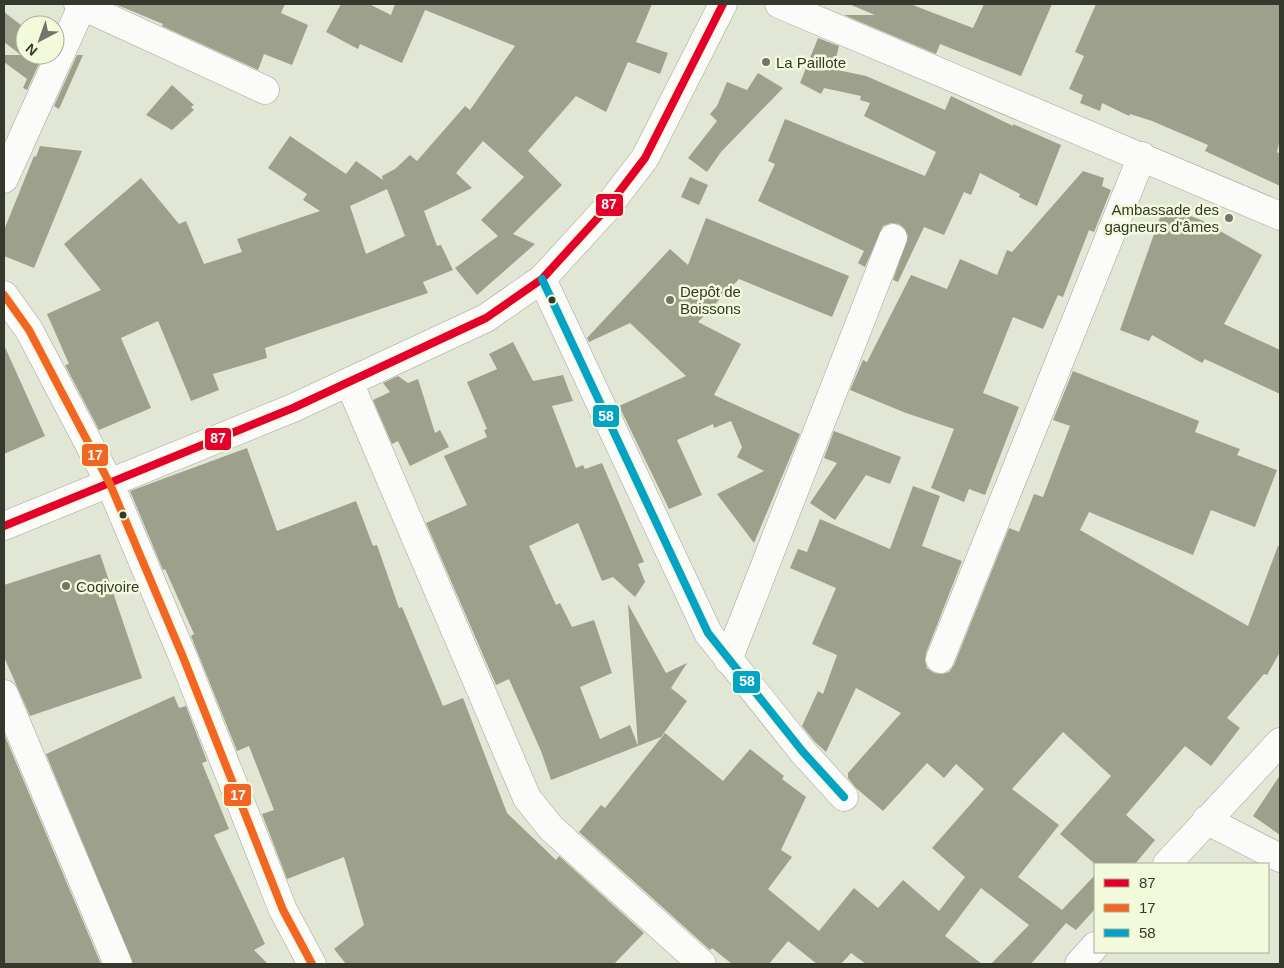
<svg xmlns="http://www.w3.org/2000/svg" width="1284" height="968" font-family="Helvetica,sans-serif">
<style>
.building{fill:#9da18b;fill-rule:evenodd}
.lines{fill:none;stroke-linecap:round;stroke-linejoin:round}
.minor-casing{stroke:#a2a597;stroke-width:29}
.tertiary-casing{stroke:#a2a597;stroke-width:29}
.minor{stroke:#fbfbf9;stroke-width:28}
.tertiary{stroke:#fbfbf9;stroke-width:28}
.bus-1-casing{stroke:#f3fadc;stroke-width:11}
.bus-2-casing{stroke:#f3fadc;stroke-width:11}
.bus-3-casing{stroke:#f3fadc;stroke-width:11}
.bus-1{stroke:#e4002b;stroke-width:8}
.bus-2{stroke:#f26522;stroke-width:8}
.bus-3{stroke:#03a3c6;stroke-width:8}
.poi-dot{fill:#727567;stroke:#f3fadc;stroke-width:2}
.bus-dot{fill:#35382c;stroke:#f3fadc;stroke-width:2}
.labels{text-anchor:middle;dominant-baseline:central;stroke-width:5;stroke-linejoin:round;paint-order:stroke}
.poi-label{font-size:15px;fill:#35382c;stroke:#f3fadc;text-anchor:start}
.line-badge{stroke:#f3fadc;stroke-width:2}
.badge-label{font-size:14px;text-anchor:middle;font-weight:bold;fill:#fff}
</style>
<rect width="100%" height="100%" fill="#e2e6d5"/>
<path class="building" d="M 115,4 L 285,4 L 281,13 L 308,25 L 292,65 L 264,54 L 258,70 L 162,26 L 163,24 Z
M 341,4 L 369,4 L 391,15 L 395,4 L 652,4 L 636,42 L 668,53 L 660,74 L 628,62 L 606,112 L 576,96 L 528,151 L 562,185 L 513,234 L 535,244 L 477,295 L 455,268 L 498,236 L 481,220 L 524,177 L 483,141 L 456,173 L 472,188 L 424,211 L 437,246 L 441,245 L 453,270 L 423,282 L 428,293 L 265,348 L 267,358 L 213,374 L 219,390 L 191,401 L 158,321 L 121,338 L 151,408 L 99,430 L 65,365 L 69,364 L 47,314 L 101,290 L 64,244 L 141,178 L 179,224 L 186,221 L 204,264 L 242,252 L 237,239 L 320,211 L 303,200 L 307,194 L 268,168 L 290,136 L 346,174 L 356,161 L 383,180 L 382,176 L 395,169 L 410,155 L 417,161 L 465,106 L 470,110 L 515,46 L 425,10 L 402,63 L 360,44 L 358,49 L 326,32 ZM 387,189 L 405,236 L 366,254 L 350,206 Z
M 849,4 L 910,4 L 973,28 L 984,4 L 1052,4 L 1021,76 L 940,44 L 936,54 L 844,15 L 875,15 Z
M 1096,4 L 1280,4 L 1280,139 L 1277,152 L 1280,154 L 1280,186 L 1205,151 L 1208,145 L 1152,121 L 1130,114 L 1129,116 L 1102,103 L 1100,111 L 1080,103 L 1083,95 L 1069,89 L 1084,56 L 1075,52 Z
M 4,12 L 25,28 L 25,55 L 43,55 L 27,90 L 23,88 L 27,79 L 4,62 L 4,55 L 21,55 L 4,42 Z
M 818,38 L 839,46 L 833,69 L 866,76 L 945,110 L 951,96 L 1013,126 L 1013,124 L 1061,145 L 1037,206 L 1019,197 L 1020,194 L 980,173 L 971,195 L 964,192 L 944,235 L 924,227 L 898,282 L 893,280 L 908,236 L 905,229 L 899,224 L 891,223 L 883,226 L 865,267 L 858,263 L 864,251 L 758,201 L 775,164 L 768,161 L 785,119 L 925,176 L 936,152 L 864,116 L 870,103 L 860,100 L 861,96 L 824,88 L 821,94 L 800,83 Z
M 77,55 L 83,55 L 59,109 L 54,106 Z
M 758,73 L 783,88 L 721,152 L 707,172 L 688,158 L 717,121 L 710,114 L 717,106 L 727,82 L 747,90 Z
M 172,85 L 194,105 L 191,107 L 194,110 L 172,130 L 146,115 Z
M 40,146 L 82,151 L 34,268 L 4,256 L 4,230 L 34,156 L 36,157 Z
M 1083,171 L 1104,178 L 1102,186 L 1111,190 L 1094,232 L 1089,230 L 1063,297 L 1058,295 L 1043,329 L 1013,317 L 983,393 L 1019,407 L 985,495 L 969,489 L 964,502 L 931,488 L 954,429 L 906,413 L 850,390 L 863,360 L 867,362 L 911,275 L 947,289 L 960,259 L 997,275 L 1007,250 L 1012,252 Z
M 690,177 L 708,185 L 699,205 L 681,197 Z
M 1164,206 L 1201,220 L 1262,255 L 1224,324 L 1280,350 L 1280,394 L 1205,359 L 1202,363 L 1152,335 L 1149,341 L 1120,330 Z
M 706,218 L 849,276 L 832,317 L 739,279 L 698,322 L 741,344 L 714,395 L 800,434 L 754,543 L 717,494 L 764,471 L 737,457 L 742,447 L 731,421 L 714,428 L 713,424 L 677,440 L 702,495 L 669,509 L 619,406 L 686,376 L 630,323 L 589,342 L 587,338 L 670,249 L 688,265 Z
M 513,342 L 533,381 L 563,375 L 573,401 L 552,406 L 576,468 L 583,465 L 585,469 L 602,463 L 644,562 L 638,564 L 645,582 L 635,597 L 613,577 L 602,581 L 578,523 L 529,546 L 556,605 L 560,603 L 572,627 L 594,620 L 612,673 L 580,687 L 600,739 L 630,725 L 638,746 L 551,780 L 541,751 L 509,679 L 496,685 L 426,523 L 467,505 L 444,456 L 487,437 L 484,430 L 487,429 L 467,382 L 497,369 L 489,354 Z
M 4,345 L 45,436 L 4,454 Z
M 1073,371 L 1199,421 L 1195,432 L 1240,449 L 1237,455 L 1277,470 L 1255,527 L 1211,510 L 1193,555 L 1089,512 L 1080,530 L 1248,626 L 1278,546 L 1280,546 L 1280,652 L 1267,675 L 1264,674 L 1227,718 L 1240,728 L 1211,766 L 1185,746 L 1126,815 L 1155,840 L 1135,864 L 1095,864 L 1060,834 L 1111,776 L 1063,732 L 1012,789 L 1059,825 L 1018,877 L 1062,910 L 1095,875 L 1095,909 L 1076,930 L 1066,923 L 1031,964 L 991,964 L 1029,925 L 981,888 L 945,936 L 982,964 L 866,964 L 851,953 L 841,964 L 817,964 L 788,941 L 769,964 L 732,964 L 712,948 L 710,950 L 579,832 L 601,805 L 605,808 L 665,733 L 723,781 L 750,749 L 784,776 L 782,779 L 806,797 L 781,850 L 792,857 L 768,889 L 819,931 L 854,888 L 878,908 L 903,880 L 939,911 L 965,877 L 932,848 L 984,789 L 956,764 L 944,778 L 927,763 L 883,811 L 856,788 L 848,778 L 848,773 L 901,713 L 856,688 L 826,752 L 815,742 L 802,726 L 818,691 L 823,694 L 837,655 L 812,644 L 836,588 L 790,568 L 798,549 L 807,552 L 820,519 L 890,549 L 913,486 L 940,496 L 922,546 L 962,561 L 926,653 L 925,661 L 927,668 L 934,673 L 942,674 L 949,672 L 954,665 L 1009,528 L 1019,532 L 1034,494 L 1043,497 L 1070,426 L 1053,420 Z
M 398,376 L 408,383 L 418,379 L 435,433 L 440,430 L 449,447 L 410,466 L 398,441 L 392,444 L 373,400 L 390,392 L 383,383 Z
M 834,431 L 901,457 L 890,484 L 866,475 L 835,520 L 810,503 L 837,463 L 824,458 Z
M 247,448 L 277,531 L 356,501 L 373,546 L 377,545 L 399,608 L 402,607 L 443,706 L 463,698 L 507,813 L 556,860 L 559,856 L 644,933 L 614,964 L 346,964 L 334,949 L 364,925 L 344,857 L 287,879 L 262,814 L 274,810 L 249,746 L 237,751 L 191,636 L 194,634 L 165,569 L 163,570 L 130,491 Z
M 100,554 L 142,678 L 30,716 L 4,657 L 4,585 Z
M 628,604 L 666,673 L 687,663 L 671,688 L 687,701 L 661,737 L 638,746 Z
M 174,696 L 179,708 L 186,706 L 207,761 L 202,763 L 229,829 L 214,835 L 265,944 L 254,950 L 268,964 L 133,964 L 46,754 Z
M 4,734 L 101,964 L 4,964 Z
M 1280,775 L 1280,835 L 1253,816 Z"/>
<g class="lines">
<g class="minor-casing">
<path id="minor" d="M 78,4 L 265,90
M 779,4 L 1280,216
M 4,179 L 83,4
M 542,279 L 708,633 L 803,752 L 844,797
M 4,295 L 29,330 L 110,484 L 183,657 L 283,910 L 312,964
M 349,382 L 527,798 L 551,828 L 702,964
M 940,659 L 1142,156
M 728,660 L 893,238
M 4,694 L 118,964
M 1206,820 L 1280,858
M 1167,864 L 1280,742
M 1079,964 L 1095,946"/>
</g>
<g class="tertiary-casing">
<path id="tertiary" d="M 4,526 L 293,408 L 486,318 L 542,279 L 606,209 L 645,158 L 723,4"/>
</g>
<use href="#minor" class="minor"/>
<use href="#tertiary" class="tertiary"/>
<g class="bus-1-casing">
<path id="bus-1" d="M 4,526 L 293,408 L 486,318 L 542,279 L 606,209 L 645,158 L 723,4"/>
</g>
<g class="bus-2-casing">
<path id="bus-2" d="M 4,295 L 29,330 L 110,484 L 183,657 L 283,910 L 312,964"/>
</g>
<g class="bus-3-casing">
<path id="bus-3" d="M 542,279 L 708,633 L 803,752 L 844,797"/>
</g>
<use href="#bus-1" class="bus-1"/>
<use href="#bus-2" class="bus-2"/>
<use href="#bus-3" class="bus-3"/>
</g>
<g class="poi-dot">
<circle cx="766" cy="62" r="5"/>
<circle cx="1229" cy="218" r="5"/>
<circle cx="670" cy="300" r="5"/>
<circle cx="66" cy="586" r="5"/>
</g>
<g class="bus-dot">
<circle cx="552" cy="300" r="4.5"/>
<circle cx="123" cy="515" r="4.5"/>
</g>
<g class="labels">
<g class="poi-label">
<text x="776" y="62">La Paillote</text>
<text x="1219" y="209" text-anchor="end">Ambassade des<tspan x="1219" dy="17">gagneurs d'âmes</tspan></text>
<text x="680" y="291">Depôt de<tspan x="680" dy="17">Boissons</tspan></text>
<text x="76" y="586">Coqivoire</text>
</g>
</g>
<g class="line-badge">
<rect x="595" y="193" width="29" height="24" rx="5" fill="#e4002b"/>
<rect x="592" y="404" width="28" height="24" rx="5" fill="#03a3c6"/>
<rect x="204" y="427" width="28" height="24" rx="5" fill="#e4002b"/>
<rect x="81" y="443" width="28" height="24" rx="5" fill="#f26522"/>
<rect x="732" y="670" width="29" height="24" rx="5" fill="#03a3c6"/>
<rect x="223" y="783" width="29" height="24" rx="5" fill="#f26522"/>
</g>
<g class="badge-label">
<text x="609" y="209">87</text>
<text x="606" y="421">58</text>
<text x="218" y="443">87</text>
<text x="95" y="460">17</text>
<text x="747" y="686">58</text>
<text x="238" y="800">17</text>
</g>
<rect width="1284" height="968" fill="none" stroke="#35382c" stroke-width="10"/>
<rect x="1094" y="863" width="175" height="90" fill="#f3fadc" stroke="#a7ac96"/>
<rect x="1104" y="879" width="25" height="8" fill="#e4002b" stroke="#a7ac96"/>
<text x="1139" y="888" font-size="15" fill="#35382c">87</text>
<rect x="1104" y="904" width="25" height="8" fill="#f26522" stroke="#a7ac96"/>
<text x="1139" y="913" font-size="15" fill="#35382c">17</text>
<rect x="1104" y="929" width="25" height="8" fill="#03a3c6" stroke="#a7ac96"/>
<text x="1139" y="938" font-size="15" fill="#35382c">58</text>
<g transform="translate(40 40) rotate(221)"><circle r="24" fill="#f3fadc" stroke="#a7ac96"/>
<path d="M0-4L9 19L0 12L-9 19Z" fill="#727567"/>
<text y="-8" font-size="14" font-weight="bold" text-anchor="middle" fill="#35382c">N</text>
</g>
</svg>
